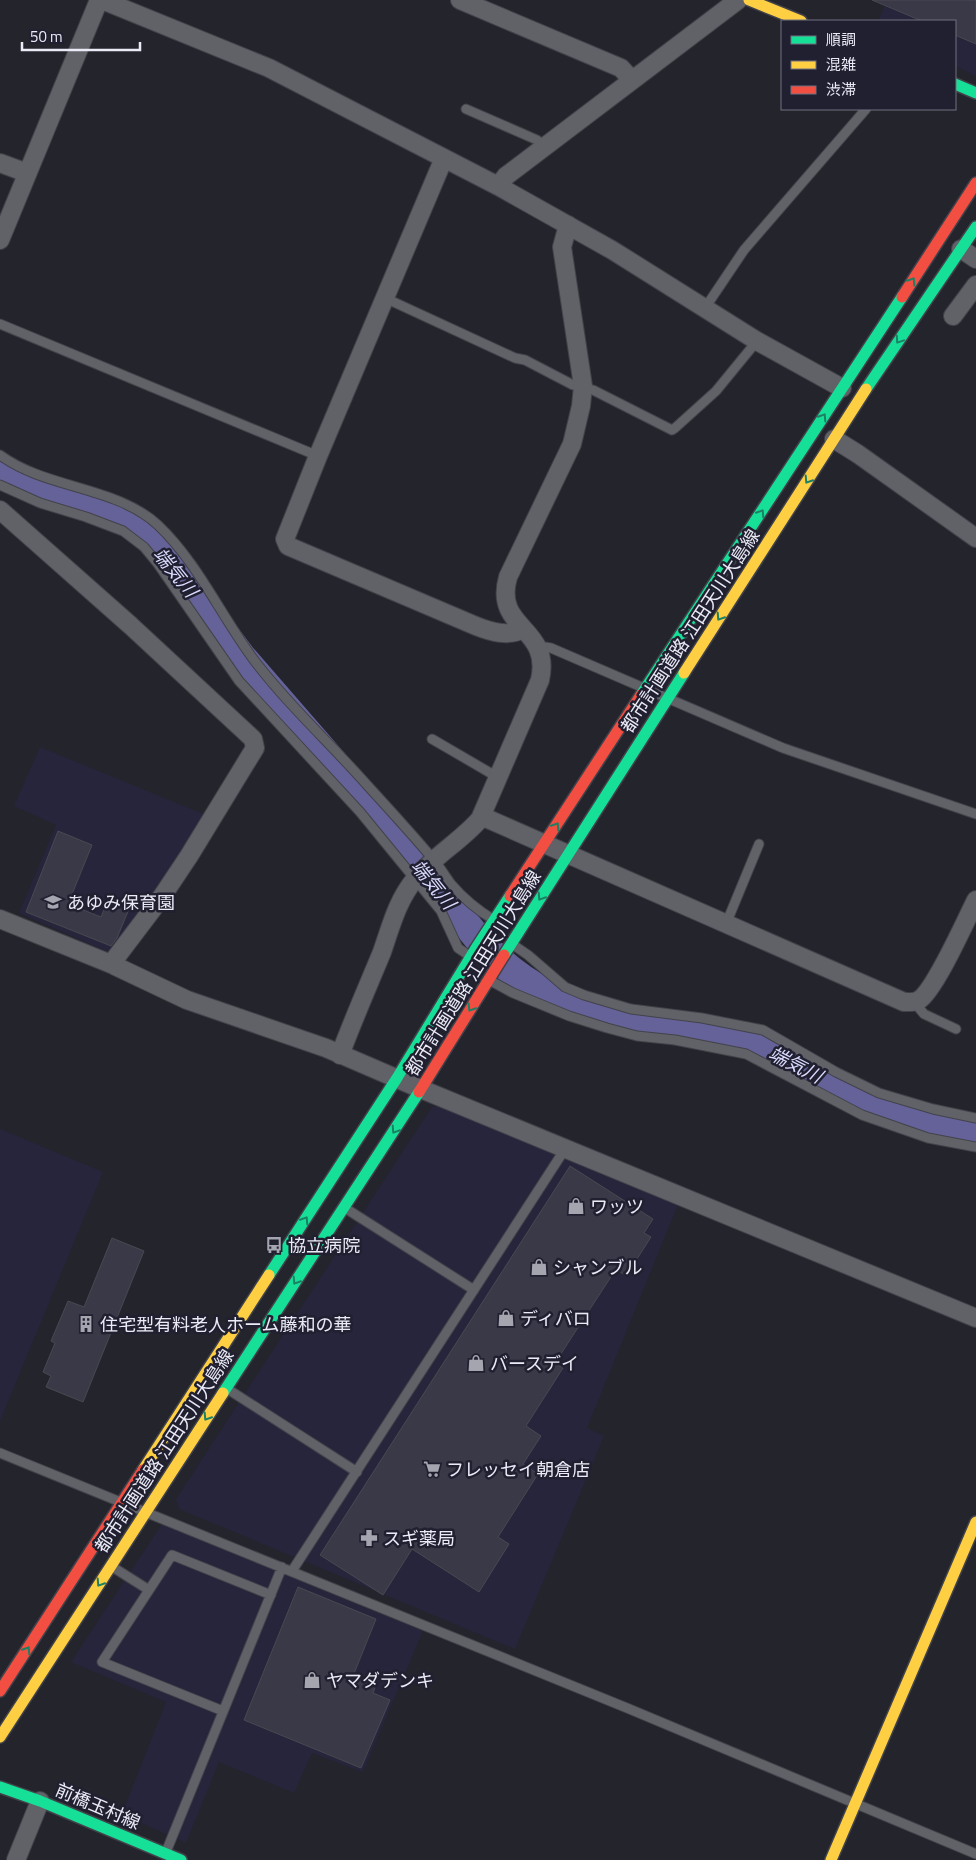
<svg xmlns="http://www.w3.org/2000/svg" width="976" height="1860" font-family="'Titillium Web','Noto Sans JP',sans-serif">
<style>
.built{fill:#26253b}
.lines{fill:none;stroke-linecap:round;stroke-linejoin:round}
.river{stroke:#656299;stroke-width:29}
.building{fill:#3a3948;stroke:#494951}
.lane-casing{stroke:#42424a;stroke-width:11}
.street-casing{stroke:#42424a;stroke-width:20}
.fast-casing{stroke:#42424a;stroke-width:14}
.slow-casing{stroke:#42424a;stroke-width:14}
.jam-casing{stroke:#42424a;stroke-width:14}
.lane{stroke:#616168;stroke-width:9}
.street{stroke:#616168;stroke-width:18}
.fast{stroke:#16e098;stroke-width:11}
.slow{stroke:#ffcf43;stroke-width:11}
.jam{stroke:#f24e42;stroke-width:11}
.oneway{stroke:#1b8064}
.labels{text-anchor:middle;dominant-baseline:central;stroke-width:5;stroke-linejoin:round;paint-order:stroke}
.street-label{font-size:18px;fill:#ebebf7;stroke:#202031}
.poi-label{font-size:18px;fill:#ebebf7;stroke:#202031;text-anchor:start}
.water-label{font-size:19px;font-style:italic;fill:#dbdbff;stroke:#202031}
</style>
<rect width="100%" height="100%" fill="#24242d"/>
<path class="built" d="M 887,0 L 976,0 L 976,76 L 955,66 L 955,21 L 878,21 Z
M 40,747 L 208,816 L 111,953 L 19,913 L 56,825 L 14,806 Z
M 432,1107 L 440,1107 L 679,1202 L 587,1428 L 604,1436 L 515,1649 L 179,1509 L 176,1499 Z
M 0,1129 L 103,1172 L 0,1421 Z
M 162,1524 L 423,1631 L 363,1772 L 312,1753 L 294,1793 L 219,1762 L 186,1843 L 122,1814 L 166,1702 L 71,1662 Z"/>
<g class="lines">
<path class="river" d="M 0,471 L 23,483 L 110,511 L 134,524 L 154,544 L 173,565 L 241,656 L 361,794 L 480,941 C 520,986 578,1015 638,1024 C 675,1029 714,1030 750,1041 C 764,1045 776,1054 790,1062 C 808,1073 827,1083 846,1093 C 888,1113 931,1123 976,1132"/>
</g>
<path class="building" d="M 872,0 L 976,0 L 976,44 L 955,35 L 955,21 L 922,21 Z
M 58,831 L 92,845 L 68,904 L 101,917 L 108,900 L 129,909 L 117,938 L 111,946 L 26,912 Z
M 570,1166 L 653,1219 L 644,1233 L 651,1237 L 626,1276 L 616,1269 L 555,1363 L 563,1368 L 526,1426 L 541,1436 L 523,1464 L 538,1474 L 498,1537 L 509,1544 L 479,1592 L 412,1549 L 383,1595 L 320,1555 Z
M 112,1238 L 144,1251 L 83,1402 L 46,1387 L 51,1376 L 43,1372 L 55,1343 L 51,1341 L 68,1301 L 84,1307 Z
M 298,1587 L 376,1619 L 353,1676 L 376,1685 L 373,1693 L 390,1700 L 361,1768 L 244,1720 Z"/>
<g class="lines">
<g class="lane-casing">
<path id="lane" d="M 466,109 L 537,140 L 544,147
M 385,298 L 515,358 L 525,360 L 573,385 L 593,390 L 672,430 L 675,428 L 716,391 L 757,341
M 705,308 L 744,250 L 866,109
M 0,324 L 318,456
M 0,455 C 46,489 116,486 158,525 C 198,563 221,616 254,660 C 288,705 331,744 368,786 C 390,810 412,834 433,859 C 440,867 445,876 451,884 C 463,898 479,911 494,920
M 0,485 L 40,503 L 86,517 L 123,531 L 144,547 L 158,564 L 239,681 L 360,812 L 441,911 L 458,948 L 471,957
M 539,649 L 545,647 L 551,648 L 783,748 L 976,814
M 432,739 L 499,778
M 726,924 L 759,844
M 512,944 L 528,955 L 565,987 L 584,995 L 631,1009 L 702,1018 L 763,1030 L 836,1072 L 879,1093 L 933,1109 L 976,1118
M 489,980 L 513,993 L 569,1016 L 607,1028 L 637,1036 L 675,1040 L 746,1054 L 862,1115 L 928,1138 L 976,1147
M 914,1002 L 924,1014 L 956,1029
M 345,1208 L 474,1290
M 226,1388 L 357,1472
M 0,1453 L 627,1708 L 976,1854
M 111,1566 L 149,1590
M 292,1571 L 565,1149
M 223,1711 L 102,1662 L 172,1555 L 271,1595
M 166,1852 L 282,1567"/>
</g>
<g class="street-casing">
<path id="street" d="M 102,0 L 269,68 L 498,186 L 612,250 L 757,341 L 842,388
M 460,0 L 621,68 L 632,80
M 444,158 L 318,456 L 285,539 L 288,546 L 476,626 C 491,632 508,637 523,629
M 0,163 L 27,173
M 498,186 L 506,176 L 738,0
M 0,240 L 99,0
M 961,249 L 976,259
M 953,316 L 976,285
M 834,439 L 858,454 L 976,538
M 0,510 L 130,625 L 253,739 L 255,748 L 189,856 L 161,898 L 111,964
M 482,815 L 488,819 L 904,1002 C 909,1002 914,1003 919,1000 C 935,990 966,920 976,900
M 0,919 L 111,964 L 187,1000 L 326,1048 L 421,1089 L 976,1318
M 340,1055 C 353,1020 368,986 382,952 C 391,926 397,901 415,879 C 434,856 461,841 480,819 L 540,680 C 552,626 493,630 508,577 L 572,444 L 581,406 L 583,386 L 562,247 L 568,225
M 16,1860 L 40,1801"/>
</g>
<g class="fast-casing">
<path id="fast" d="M 955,84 L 976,93
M 866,389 L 976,227
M 641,695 L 902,297
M 504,955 L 684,673
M 269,1275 L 397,1078 L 476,948 L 510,896
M 223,1393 L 419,1092
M 0,1787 L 40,1801 L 181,1860"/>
</g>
<g class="slow-casing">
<path id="slow" d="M 749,0 L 801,21
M 684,673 L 866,389
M 143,1470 L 269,1275
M 0,1737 L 223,1393
M 831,1860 L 976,1522"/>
</g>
<g class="jam-casing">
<path id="jam" d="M 902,297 L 976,183
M 510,896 L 641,695
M 419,1092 L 504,955
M 0,1691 L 143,1470"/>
</g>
<use href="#lane" class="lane"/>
<use href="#street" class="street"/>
<use href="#fast" class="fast"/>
<use href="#slow" class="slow"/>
<use href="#jam" class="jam"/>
</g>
<defs><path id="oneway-chevron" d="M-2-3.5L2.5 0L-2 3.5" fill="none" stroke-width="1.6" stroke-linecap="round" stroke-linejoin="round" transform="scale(1.25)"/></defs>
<g class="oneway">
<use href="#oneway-chevron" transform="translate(912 281) rotate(-57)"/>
<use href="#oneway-chevron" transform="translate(899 340) rotate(124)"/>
<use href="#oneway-chevron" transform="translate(823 417) rotate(-57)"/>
<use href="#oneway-chevron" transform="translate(808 480) rotate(123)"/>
<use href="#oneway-chevron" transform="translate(761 513) rotate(-57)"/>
<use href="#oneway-chevron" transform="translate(720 617) rotate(123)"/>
<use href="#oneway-chevron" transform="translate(556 826) rotate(-57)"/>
<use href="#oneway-chevron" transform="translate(541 897) rotate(123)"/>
<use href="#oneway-chevron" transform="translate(471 1008) rotate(122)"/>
<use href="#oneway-chevron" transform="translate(395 1130) rotate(123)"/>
<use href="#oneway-chevron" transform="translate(305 1220) rotate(-57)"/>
<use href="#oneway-chevron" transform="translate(296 1281) rotate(123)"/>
<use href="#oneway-chevron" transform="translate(207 1417) rotate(123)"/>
<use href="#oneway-chevron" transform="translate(100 1583) rotate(123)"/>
<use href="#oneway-chevron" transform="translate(27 1650) rotate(-57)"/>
</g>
<defs>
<g id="school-bare" transform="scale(1.35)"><path d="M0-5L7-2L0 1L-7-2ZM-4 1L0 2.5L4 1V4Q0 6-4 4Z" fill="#a5a5b0" stroke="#202031" stroke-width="2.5" paint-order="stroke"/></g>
<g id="shop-bare" transform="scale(1.35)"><path d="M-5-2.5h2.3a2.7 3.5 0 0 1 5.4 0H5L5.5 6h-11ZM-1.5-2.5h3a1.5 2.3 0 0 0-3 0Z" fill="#a5a5b0" stroke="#202031" stroke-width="2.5" paint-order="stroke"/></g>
<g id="bus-bare" transform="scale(1.35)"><path d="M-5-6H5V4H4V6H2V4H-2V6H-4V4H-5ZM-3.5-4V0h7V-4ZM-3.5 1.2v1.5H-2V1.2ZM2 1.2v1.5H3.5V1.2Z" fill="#a5a5b0" stroke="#202031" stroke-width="2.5" paint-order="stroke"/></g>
<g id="building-bare" transform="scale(1.35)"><path d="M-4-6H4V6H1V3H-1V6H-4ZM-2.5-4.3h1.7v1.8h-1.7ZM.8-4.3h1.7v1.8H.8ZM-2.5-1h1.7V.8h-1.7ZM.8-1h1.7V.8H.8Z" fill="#a5a5b0" stroke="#202031" stroke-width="2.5" paint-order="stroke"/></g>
<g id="supermarket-bare" transform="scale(1.35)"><path d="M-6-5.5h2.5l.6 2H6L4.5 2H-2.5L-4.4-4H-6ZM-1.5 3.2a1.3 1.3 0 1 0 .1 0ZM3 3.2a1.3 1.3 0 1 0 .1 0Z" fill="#a5a5b0" stroke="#202031" stroke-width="2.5" paint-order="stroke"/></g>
<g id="pharmacy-bare" transform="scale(1.35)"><path d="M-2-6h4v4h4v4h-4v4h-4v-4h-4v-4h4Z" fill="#a5a5b0" stroke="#202031" stroke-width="2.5" paint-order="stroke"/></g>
</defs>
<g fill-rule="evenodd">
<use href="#school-bare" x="53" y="902"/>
<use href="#shop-bare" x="576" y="1206"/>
<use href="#bus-bare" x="274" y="1245"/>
<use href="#shop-bare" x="539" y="1267"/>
<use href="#shop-bare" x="506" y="1318"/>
<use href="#building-bare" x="86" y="1324"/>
<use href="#shop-bare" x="476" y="1363"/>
<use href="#supermarket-bare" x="432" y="1469"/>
<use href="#pharmacy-bare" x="369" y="1538"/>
<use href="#shop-bare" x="312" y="1680"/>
</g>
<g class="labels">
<g class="street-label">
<text transform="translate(690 631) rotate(-57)">都市計画道路 江田天川大島線</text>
<text transform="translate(473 973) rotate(-58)">都市計画道路 江田天川大島線</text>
<text transform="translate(164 1451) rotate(-57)">都市計画道路 江田天川大島線</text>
<text transform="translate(98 1806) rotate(23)">前橋玉村線</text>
</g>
<g class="poi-label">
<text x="67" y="902">あゆみ保育園</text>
<text x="590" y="1206">ワッツ</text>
<text x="288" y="1245">協立病院</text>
<text x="553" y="1267">シャンブル</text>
<text x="520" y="1318">ディバロ</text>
<text x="100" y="1324">住宅型有料老人ホーム藤和の華</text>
<text x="490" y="1363">バースデイ</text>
<text x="446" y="1469">フレッセイ朝倉店</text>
<text x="383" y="1538">スギ薬局</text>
<text x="326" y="1680">ヤマダデンキ</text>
</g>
<g class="water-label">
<text transform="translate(176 572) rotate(51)">端気川</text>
<text transform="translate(434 884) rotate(51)">端気川</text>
<text transform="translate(796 1064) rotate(27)">端気川</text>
</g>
</g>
<rect x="781" y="20" width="175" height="90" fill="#202031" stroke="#717180"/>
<rect x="791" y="36" width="25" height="8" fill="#16e098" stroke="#717180"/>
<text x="826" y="45" font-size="15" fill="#ebebf7">順調</text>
<rect x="791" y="61" width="25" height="8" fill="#ffcf43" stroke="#717180"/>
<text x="826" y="70" font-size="15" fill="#ebebf7">混雑</text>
<rect x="791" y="86" width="25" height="8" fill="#f24e42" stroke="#717180"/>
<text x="826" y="95" font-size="15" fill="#ebebf7">渋滞</text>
<path d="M22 42v8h118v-8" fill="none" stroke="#ebebf7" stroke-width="2.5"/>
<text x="30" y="42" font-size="15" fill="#ebebf7" stroke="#202031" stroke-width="4" paint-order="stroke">50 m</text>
</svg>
